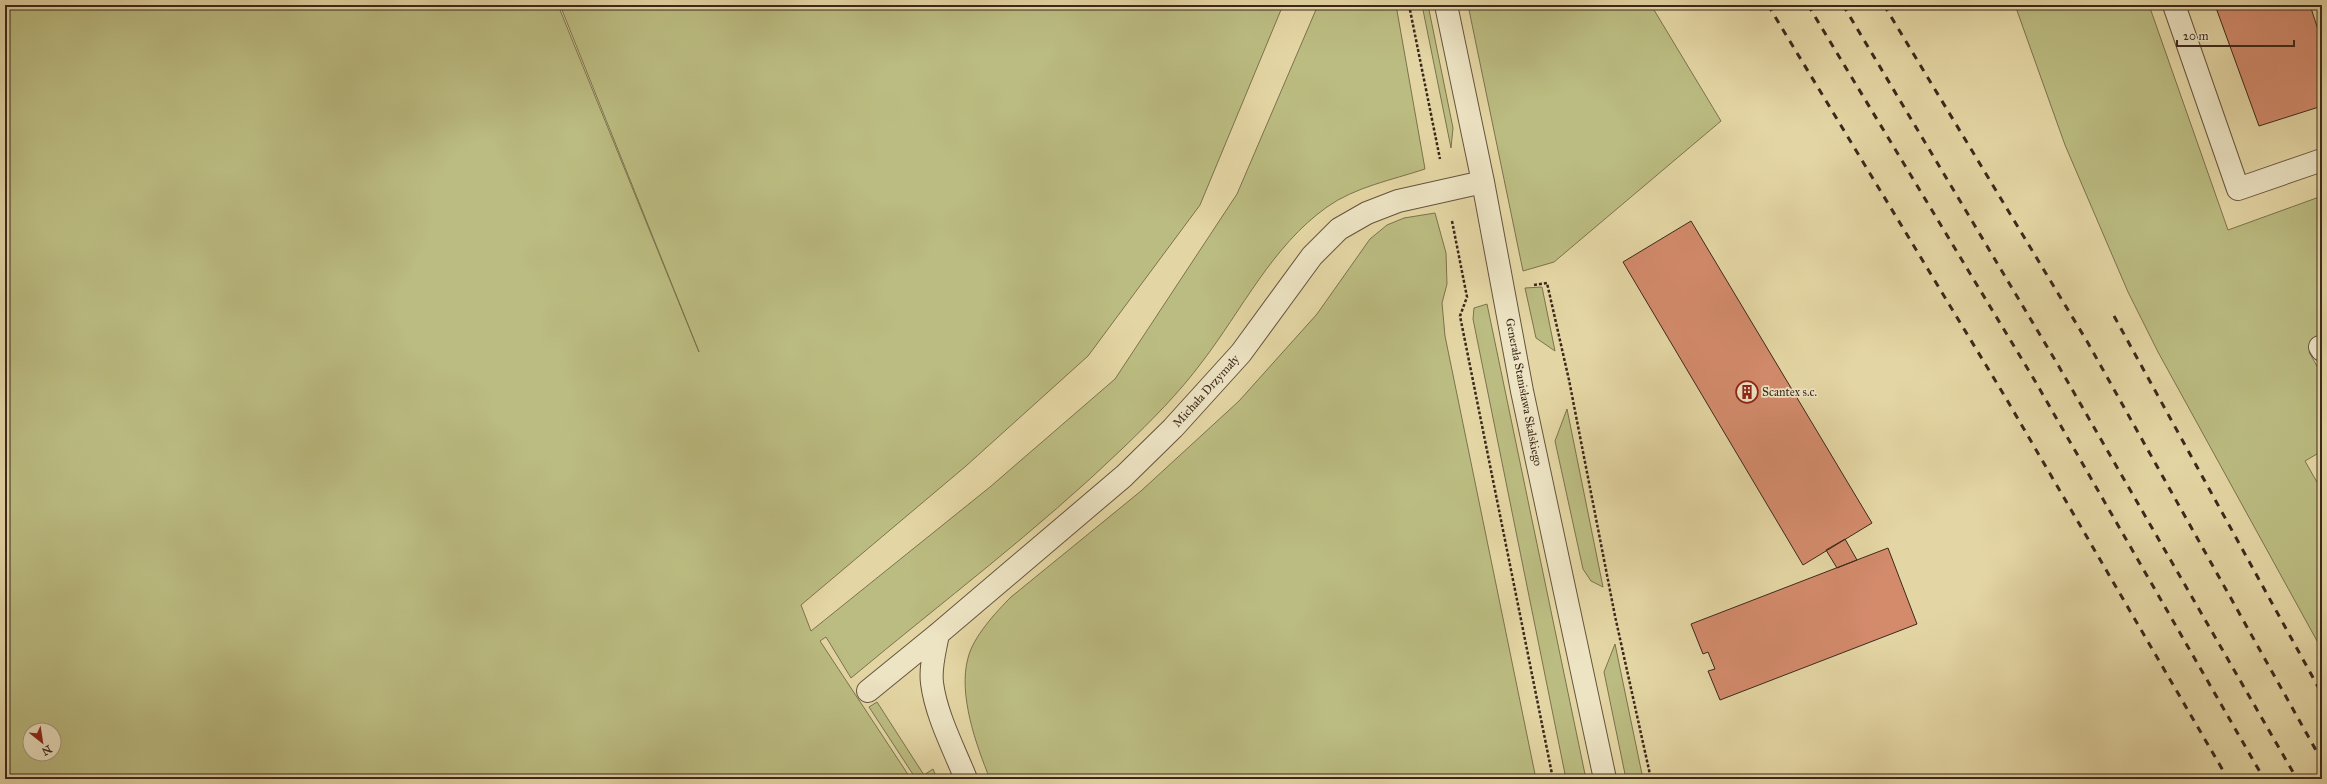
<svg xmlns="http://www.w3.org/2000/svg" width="2327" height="784" font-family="'IM FELL Great Primer',serif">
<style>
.green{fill:#bbbc81;stroke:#7c724e;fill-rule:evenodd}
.building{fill:#d38b6c;stroke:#3c281c}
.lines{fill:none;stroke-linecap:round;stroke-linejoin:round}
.minor-casing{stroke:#66543e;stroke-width:24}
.path{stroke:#3c281c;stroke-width:2.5;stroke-dasharray:3 2;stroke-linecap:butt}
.minor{stroke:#ede4c4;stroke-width:22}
.rail{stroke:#3c281c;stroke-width:3;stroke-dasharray:7 7;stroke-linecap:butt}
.labels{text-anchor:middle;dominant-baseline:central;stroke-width:3.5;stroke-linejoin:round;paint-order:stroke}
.street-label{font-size:12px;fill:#3c281c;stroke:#ede4c4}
.poi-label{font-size:12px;fill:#3c281c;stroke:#ede4c4;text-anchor:start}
</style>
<rect width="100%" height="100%" fill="#e4d6a4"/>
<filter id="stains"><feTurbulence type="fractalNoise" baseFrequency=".005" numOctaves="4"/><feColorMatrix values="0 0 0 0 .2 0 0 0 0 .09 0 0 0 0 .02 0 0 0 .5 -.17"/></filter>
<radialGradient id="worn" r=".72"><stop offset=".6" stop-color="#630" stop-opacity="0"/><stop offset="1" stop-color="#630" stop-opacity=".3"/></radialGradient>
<path class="green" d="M 5,5 L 558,5 L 699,352 L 560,5 L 1283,5 L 1200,205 L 1088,356 L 966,466 L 801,605 L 811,631 L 990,487 L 1115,379 L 1237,194 L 1318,5 L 1396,5 L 1425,169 C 1392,180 1355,187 1327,207 C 1272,246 1242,310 1202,362 C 1179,393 1151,421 1123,448 C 1038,530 942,602 851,678 L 826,637 L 820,641 L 911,779 L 5,779 ZM 30,730 L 54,730 L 54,754 L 30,754 Z
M 1422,5 L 1428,5 L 1453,128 L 1451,148 Z
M 1468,5 L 1651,5 L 1721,121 L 1554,262 L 1523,271 Z
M 2015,5 L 2149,5 L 2228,230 L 2322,196 L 2322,344 L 2309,352 L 2322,375 L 2322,451 L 2305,461 L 2322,491 L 2322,650 L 2158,352 L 2128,292 L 2065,145 Z
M 1435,213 L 1446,253 L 1447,284 L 1442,303 L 1445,336 L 1536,779 L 990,779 C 976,745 958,694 968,658 C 973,637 996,612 1011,597 L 1141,491 L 1239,401 L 1317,314 L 1370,239 L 1387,225 L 1404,218 Z
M 1542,287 L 1555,351 L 1536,338 L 1525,288 Z
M 1487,304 L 1586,779 L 1566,779 L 1473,319 L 1474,308 Z
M 1567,409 L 1603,587 L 1591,581 L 1583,569 L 1555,441 Z
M 1615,644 L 1643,779 L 1626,779 L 1604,672 Z
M 877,702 L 924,775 L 933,769 L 937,779 L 916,779 L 869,707 Z"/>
<path class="building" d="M 2215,5 L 2310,5 L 2322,42 L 2322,106 L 2259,126 Z
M 1691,221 L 1872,523 L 1803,565 L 1623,262 Z
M 1845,539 L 1857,560 L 1837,568 L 1826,550 Z
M 1888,548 L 1917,624 L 1720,700 L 1708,671 L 1715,669 L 1708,652 L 1703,654 L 1691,624 Z"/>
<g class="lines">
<g class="minor-casing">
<path id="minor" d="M 1446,5 L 1483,182 L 1522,391 L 1605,779
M 2174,5 L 2238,189 L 2322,160
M 2320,347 L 2322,350
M 938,634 C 935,650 930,667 932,683 C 936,715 954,749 966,779
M 868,691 L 938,634 L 1124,476 L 1173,428 L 1241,353 L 1312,256 L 1339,229 L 1367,213 L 1398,201 L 1483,182"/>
</g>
<path class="path" d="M 1409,5 L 1440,159
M 1452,221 L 1467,297 L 1460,316 L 1553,779
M 1534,285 L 1547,283 L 1569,380 L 1615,616 L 1651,779"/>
<use href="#minor" class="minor"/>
<path class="rail" d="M 1768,5 L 2007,400 L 2228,779
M 1808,5 L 2035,381 L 2264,779
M 1843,5 L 2058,365 L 2297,779
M 1884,5 L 2088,343 L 2322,761
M 2114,316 L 2322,694"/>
</g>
<defs>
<g id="building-ring" transform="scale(1.15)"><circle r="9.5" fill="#ede4c4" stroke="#8f2418" stroke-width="1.5"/><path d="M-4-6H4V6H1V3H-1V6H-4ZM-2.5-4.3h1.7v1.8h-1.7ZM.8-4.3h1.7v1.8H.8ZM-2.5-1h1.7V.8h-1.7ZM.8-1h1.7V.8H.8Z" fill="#8f2418"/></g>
</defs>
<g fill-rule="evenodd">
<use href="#building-ring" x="1747" y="392"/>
</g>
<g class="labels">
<g class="street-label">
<text transform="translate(1206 391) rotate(-48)">Michała Drzymały</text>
<text transform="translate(1524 392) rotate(79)">Generała Stanisława Skalskiego</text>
</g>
<g class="poi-label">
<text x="1762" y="392">Scantex s.c.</text>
</g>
</g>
<rect width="2327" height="784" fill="none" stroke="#e4d6a4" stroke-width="20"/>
<rect x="6" y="6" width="2315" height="772" fill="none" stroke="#3c281c" stroke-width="2"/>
<rect x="10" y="10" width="2307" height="764" fill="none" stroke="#3c281c"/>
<g transform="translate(42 742) rotate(150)"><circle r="19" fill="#ede4c4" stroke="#a69981"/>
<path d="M0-3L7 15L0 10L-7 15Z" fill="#8f2418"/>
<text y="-6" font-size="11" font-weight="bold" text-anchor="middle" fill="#3c281c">N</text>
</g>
<path d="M2177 40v6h117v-6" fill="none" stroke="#3c281c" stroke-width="2"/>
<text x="2183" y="40" font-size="12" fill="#3c281c" stroke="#ede4c4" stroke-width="3" paint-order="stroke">20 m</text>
<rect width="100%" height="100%" filter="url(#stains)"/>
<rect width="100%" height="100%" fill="url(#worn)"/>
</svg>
